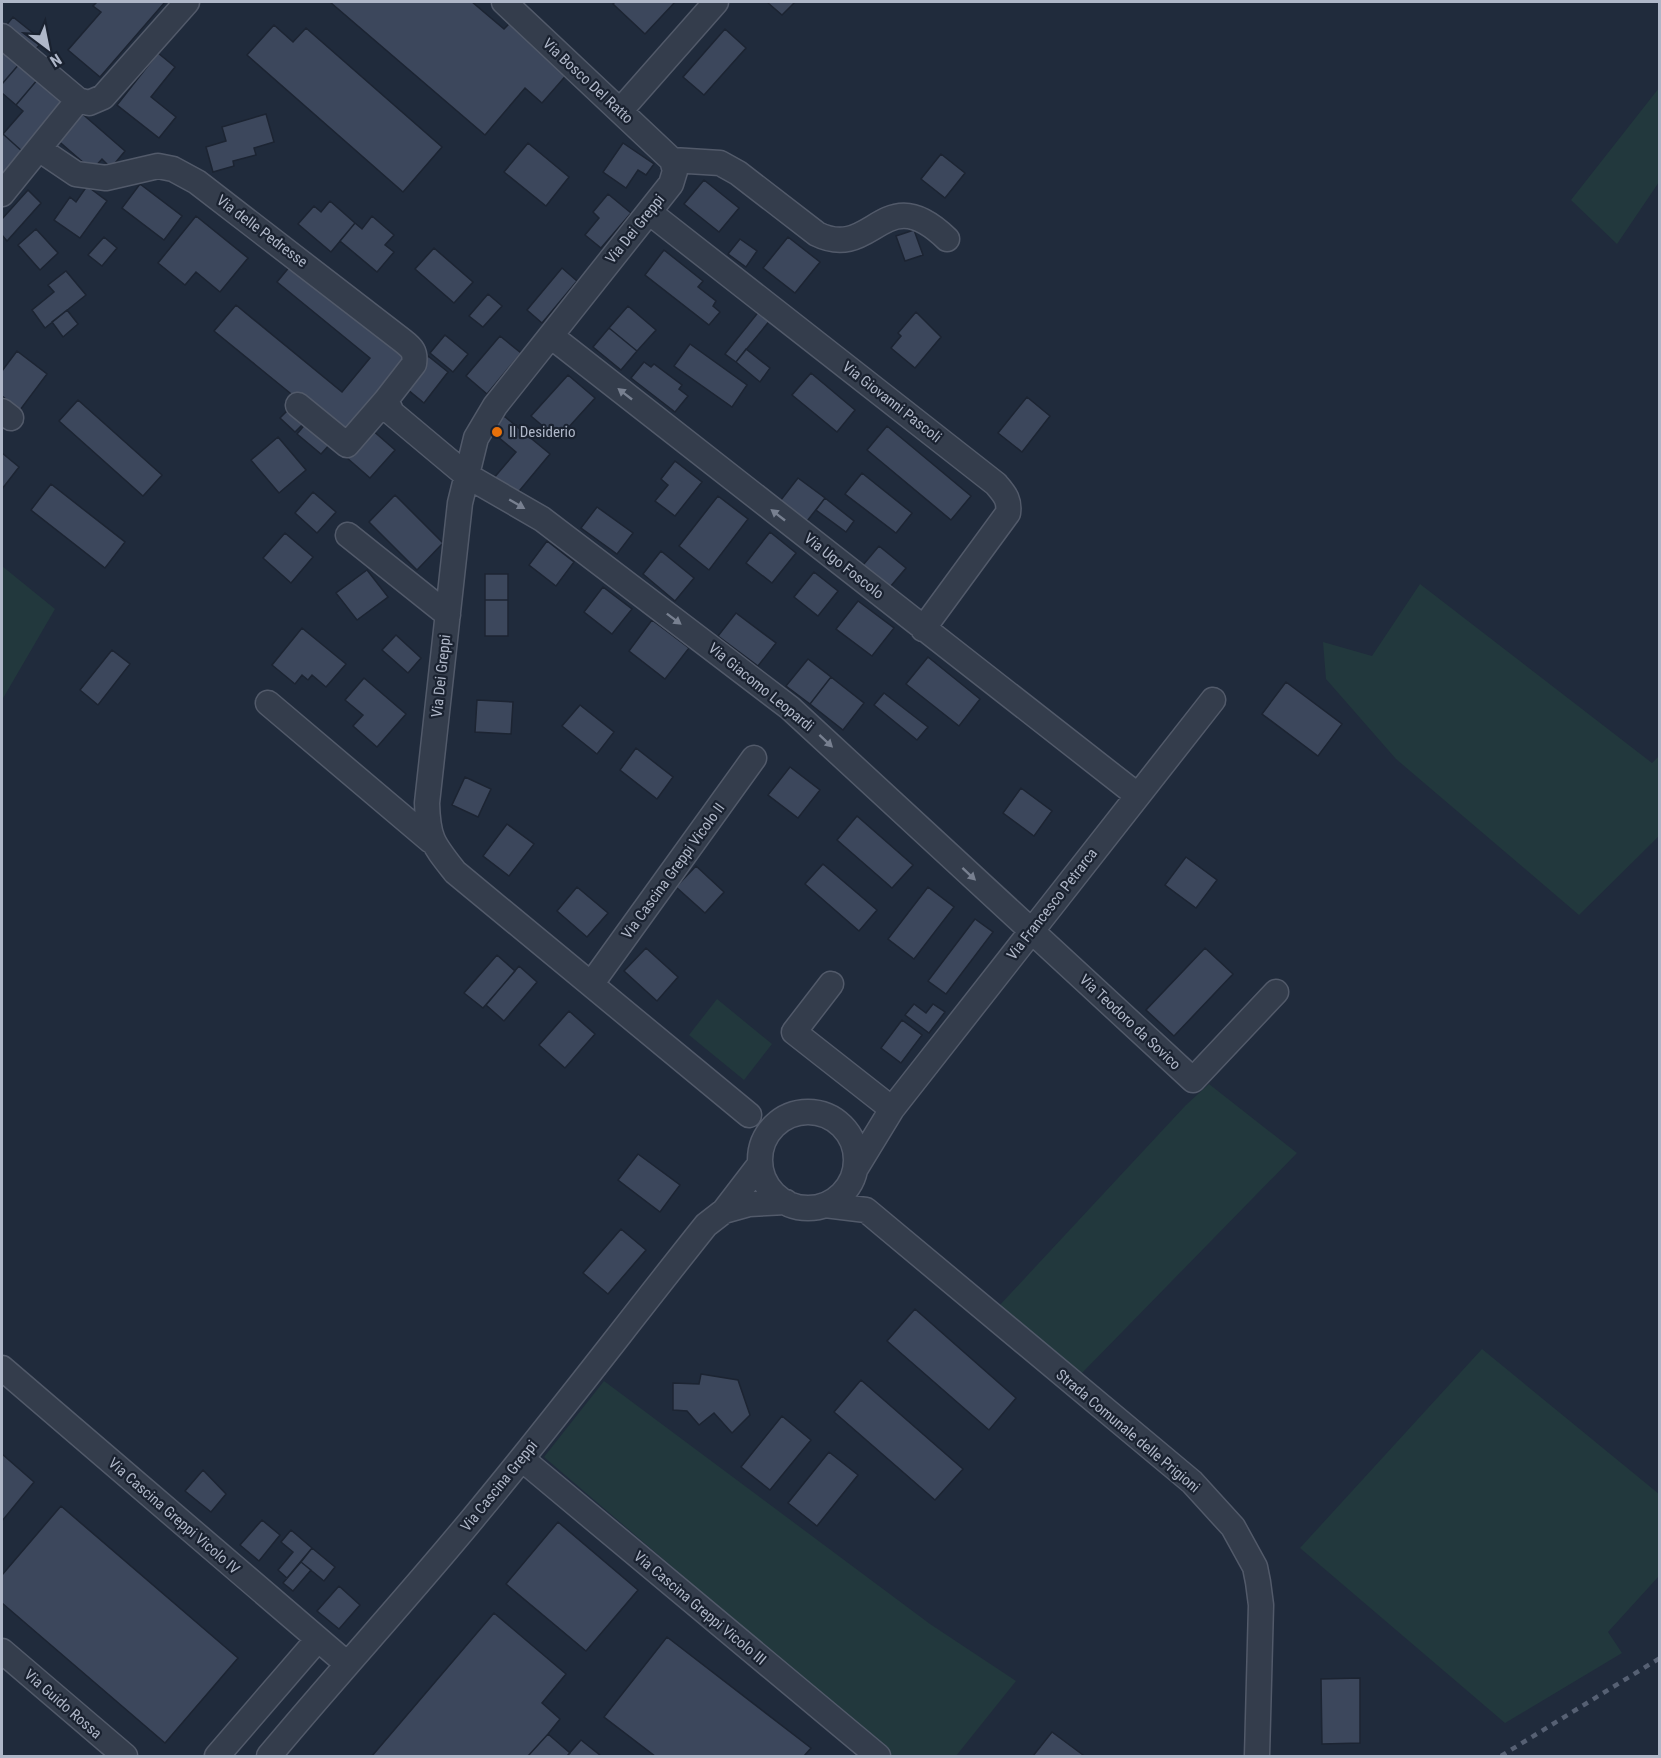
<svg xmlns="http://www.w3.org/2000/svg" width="1661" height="1758" font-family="'Roboto Condensed',sans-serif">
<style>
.green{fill:#22383d}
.building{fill:#3c475c;stroke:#1c2432;stroke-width:1.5}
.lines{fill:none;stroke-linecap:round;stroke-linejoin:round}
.minor-casing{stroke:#525a6a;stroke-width:27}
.minor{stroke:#343d4c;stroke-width:24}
.rail{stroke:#566073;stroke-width:4.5;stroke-dasharray:6 6;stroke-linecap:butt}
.oneway{fill:#788090}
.food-dot{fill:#e8710a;stroke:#1a2230;stroke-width:2}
.labels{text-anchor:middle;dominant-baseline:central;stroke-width:4.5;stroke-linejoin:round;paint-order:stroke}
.street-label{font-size:15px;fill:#afb7c8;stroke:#1a2230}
.poi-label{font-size:15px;fill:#afb7c8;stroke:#1a2230;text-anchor:start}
</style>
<rect width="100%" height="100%" fill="#202b3c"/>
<path class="green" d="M 1659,88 L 1659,182 L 1617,244 L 1571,200 Z
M 2,566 L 55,609 L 2,700 Z
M 1420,584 L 1652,763 L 1659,756 L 1659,836 L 1579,915 L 1396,759 L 1326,679 L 1323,642 L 1372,656 Z
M 717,999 L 772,1044 L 744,1080 L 689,1035 Z
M 1209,1084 L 1297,1153 L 1081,1374 L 998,1307 L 1186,1105 Z
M 1482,1349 L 1659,1494 L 1659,1576 L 1608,1632 L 1622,1653 L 1505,1723 L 1300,1548 Z
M 604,1381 L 930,1624 L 1016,1681 L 956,1756 L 893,1756 L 544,1457 Z"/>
<path class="building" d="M 97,2 L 165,2 L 100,77 L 68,50 L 101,12 L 93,6 Z
M 330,2 L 472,2 L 504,29 L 511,22 L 569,72 L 542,103 L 525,88 L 485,135 Z
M 615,2 L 675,2 L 645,34 L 613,4 Z
M 767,2 L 795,2 L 782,15 Z
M 13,17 L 43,41 L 33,52 L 4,28 Z
M 274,25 L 293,42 L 306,28 L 442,147 L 403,192 L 247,55 Z
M 725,29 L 746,48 L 704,95 L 683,77 Z
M 2,47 L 20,63 L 2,84 Z
M 158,53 L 175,67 L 151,97 L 176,117 L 159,138 L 117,105 Z
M 20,63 L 38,79 L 16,105 L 2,93 L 2,84 Z
M 38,79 L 67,104 L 24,153 L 3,134 L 23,111 L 16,105 Z
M 79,111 L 125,151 L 111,168 L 102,159 L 92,170 L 55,138 Z
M 266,114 L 274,142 L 254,148 L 256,155 L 233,161 L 234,166 L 213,172 L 206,147 L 226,141 L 222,127 Z
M 3,134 L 24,153 L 2,178 L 2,136 Z
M 528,143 L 569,177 L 546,206 L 504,172 Z
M 623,143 L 654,164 L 646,175 L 638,170 L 626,188 L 603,172 Z
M 941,154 L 965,173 L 945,198 L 921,179 Z
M 704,180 L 739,208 L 719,232 L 684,204 Z
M 140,184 L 182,216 L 164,240 L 122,208 Z
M 87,186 L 107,201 L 80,238 L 54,220 L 70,197 L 76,202 Z
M 28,190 L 41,203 L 7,241 L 2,235 L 2,219 Z
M 608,194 L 631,213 L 601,248 L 585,235 L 599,218 L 593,212 Z
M 330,201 L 355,223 L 331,252 L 298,224 L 314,206 L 321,212 Z
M 196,216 L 248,258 L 220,292 L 196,272 L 185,285 L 158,263 Z
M 372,216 L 394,235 L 385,245 L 394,252 L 377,272 L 340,241 L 355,223 L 362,229 Z
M 36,229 L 58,253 L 40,270 L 18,245 Z
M 914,230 L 923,255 L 905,261 L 896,236 Z
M 104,237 L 117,248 L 102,266 L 88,255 Z
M 788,237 L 820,262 L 795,293 L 763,268 Z
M 740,239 L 757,251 L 746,267 L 728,254 Z
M 434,248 L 473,282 L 454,303 L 415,269 Z
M 664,250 L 703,281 L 698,287 L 716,301 L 713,306 L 720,312 L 709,325 L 645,275 Z
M 291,265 L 407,360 L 344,437 L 214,331 L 236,305 L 342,392 L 370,358 L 277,282 Z
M 562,268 L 577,281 L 542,323 L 527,310 Z
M 66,271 L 86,295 L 45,328 L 32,310 L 54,292 L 48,285 Z
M 488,294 L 502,306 L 483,327 L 469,316 Z
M 628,306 L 656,330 L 637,351 L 609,328 Z
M 67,310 L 78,324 L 63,337 L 52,322 Z
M 760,310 L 771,319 L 736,362 L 725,354 Z
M 916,312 L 941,337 L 915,368 L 891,348 L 901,336 L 898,333 Z
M 609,328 L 637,351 L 621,370 L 593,347 Z
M 445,335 L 468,354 L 453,372 L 430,353 Z
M 500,336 L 521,353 L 487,394 L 466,376 Z
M 690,344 L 747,385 L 732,407 L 674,366 Z
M 746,349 L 770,368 L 760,382 L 736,362 Z
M 17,351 L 47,374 L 20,410 L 2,396 L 2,371 Z
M 428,356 L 448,372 L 424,403 L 407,389 L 416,371 Z
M 644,362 L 651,367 L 654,364 L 682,385 L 679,389 L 688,396 L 675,412 L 631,378 Z
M 811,373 L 855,410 L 837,432 L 792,395 Z
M 568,375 L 595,398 L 558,439 L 531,416 Z
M 1027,397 L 1050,416 L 1022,452 L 998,433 Z
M 78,400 L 162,475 L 143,496 L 59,421 Z
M 288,410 L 303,424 L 295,432 L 280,418 Z
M 504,416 L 550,454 L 515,496 L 493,479 L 516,452 L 491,431 Z
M 307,422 L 331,443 L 321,454 L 297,434 Z
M 887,426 L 971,496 L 951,520 L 867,450 Z
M 371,429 L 395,450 L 370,478 L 346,457 Z
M 278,437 L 306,470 L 279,493 L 251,460 Z
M 2,453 L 19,467 L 2,489 Z
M 675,461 L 702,482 L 675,516 L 655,501 L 668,485 L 661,479 Z
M 862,473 L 912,513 L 896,533 L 845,494 Z
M 798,478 L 825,498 L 804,525 L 777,505 Z
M 51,484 L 125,542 L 105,568 L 31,510 Z
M 313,492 L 336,512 L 317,533 L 295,513 Z
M 395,495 L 443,543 L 417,570 L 369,522 Z
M 718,496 L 748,519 L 709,570 L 679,546 Z
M 825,498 L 854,521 L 846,532 L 816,510 Z
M 597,507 L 633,533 L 617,554 L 581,528 Z
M 770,532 L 796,553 L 772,583 L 746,563 Z
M 285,533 L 313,557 L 291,583 L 263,558 Z
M 547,541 L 574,562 L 556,586 L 529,565 Z
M 879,546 L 906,568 L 890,587 L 858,571 Z
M 661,551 L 694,578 L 675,601 L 643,574 Z
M 367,570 L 388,597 L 357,620 L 336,593 Z
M 814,572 L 838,591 L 818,616 L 794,597 Z
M 485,574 L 508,574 L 508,600 L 485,600 Z
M 603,587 L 632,609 L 612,634 L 584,612 Z
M 485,600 L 508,600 L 508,636 L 485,636 Z
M 858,601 L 894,628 L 872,656 L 836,629 Z
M 736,613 L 776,643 L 758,666 L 718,636 Z
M 652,620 L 689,648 L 665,679 L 629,651 Z
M 302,628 L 346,664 L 326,687 L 312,675 L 308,680 L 302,675 L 295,684 L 272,665 Z
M 396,635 L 421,658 L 408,673 L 382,650 Z
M 112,650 L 130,664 L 98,705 L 80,690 Z
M 928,657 L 980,699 L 959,726 L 906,684 Z
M 808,659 L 831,677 L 810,704 L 786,686 Z
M 831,677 L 864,703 L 843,730 L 810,704 Z
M 364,678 L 406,714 L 377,747 L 353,726 L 363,715 L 345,700 Z
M 1286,682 L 1342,724 L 1318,756 L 1262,714 Z
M 884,693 L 928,727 L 917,740 L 874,705 Z
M 477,700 L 513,702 L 511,734 L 475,732 Z
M 580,705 L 614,732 L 597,754 L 562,726 Z
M 636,748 L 673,777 L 657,799 L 620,770 Z
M 790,767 L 820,790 L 798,818 L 768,795 Z
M 465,777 L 491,789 L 478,817 L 452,805 Z
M 1021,788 L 1052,811 L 1034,836 L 1003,813 Z
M 857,816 L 913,865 L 892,888 L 837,840 Z
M 507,824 L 534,844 L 509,876 L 483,856 Z
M 1186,857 L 1217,880 L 1196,908 L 1165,885 Z
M 823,864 L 877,910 L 859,931 L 805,884 Z
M 696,866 L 724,892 L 705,913 L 676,887 Z
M 577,887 L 608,913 L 587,937 L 557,911 Z
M 928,887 L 954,907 L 914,959 L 888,939 Z
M 975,919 L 993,932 L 946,994 L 928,981 Z
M 646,948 L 678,977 L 657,1001 L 624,971 Z
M 1205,948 L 1233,974 L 1174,1036 L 1146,1010 Z
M 497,955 L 515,971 L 483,1008 L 464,993 Z
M 519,966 L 537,982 L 504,1021 L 486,1005 Z
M 914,1004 L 926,1013 L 933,1004 L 945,1012 L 929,1033 L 905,1015 Z
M 569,1011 L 595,1034 L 565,1068 L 539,1045 Z
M 902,1020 L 922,1035 L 901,1063 L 881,1048 Z
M 638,1154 L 680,1185 L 660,1212 L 618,1180 Z
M 621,1229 L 646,1250 L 608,1294 L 583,1273 Z
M 915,1309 L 1016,1398 L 989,1430 L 887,1341 Z
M 701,1374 L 738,1380 L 750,1415 L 732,1433 L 714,1413 L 699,1425 L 687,1411 L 673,1410 L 673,1383 L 699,1384 Z
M 861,1380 L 963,1469 L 935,1500 L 834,1412 Z
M 782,1416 L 811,1440 L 770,1490 L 741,1467 Z
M 829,1452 L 858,1475 L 817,1526 L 788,1503 Z
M 2,1454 L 34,1482 L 2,1521 Z
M 203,1470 L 226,1494 L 211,1512 L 185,1491 Z
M 61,1506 L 238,1658 L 165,1743 L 2,1603 L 2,1575 Z
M 262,1520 L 280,1535 L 259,1561 L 240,1545 Z
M 558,1522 L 638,1590 L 586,1651 L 506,1584 Z
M 291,1530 L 312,1548 L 287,1578 L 278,1570 L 293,1552 L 281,1542 Z
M 312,1548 L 335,1567 L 324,1581 L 301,1562 Z
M 301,1562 L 311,1570 L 293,1591 L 283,1583 Z
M 339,1586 L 360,1605 L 339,1629 L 317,1611 Z
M 494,1613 L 566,1674 L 542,1703 L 560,1719 L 548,1734 L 528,1756 L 372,1756 Z
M 667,1637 L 811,1748 L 804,1756 L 655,1756 L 604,1717 Z
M 1360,1678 L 1360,1743 L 1322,1744 L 1321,1679 Z
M 1052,1732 L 1083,1755 L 1082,1756 L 1033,1756 Z
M 548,1734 L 570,1753 L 567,1756 L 528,1756 Z
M 581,1740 L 601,1756 L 567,1756 Z"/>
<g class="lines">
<g class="minor-casing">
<path id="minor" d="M 504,2 L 672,160
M 2,36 L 78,100
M 620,111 L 716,2
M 39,149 L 76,174 L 106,178 L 158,166 L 173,169 L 197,182 L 403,341 C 412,348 416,352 414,364 L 386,400 L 392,413 L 466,475 L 542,519 L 790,708 L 1193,1080 L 1276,992
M 672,160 L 675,171 L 671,184 L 495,406 L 476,438 L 460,503 L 427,803 C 428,839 433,844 455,872 L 749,1115
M 672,160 L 720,163 L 738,173 L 817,234 C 874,262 883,177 947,239
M 2,194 L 78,100 L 89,103 L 103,97 L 187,2
M 649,212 L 996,484 C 1004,494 1010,499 1008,513 L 923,629
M 551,336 L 1137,795
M 298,405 L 347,445 L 386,400
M 2,411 L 11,418
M 348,535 L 448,615
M 268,703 L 431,841
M 592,983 L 754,758
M 831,984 L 794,1032 L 892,1109
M760 1160a48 48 0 1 1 96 0a48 48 0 1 1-96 0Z
M 856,1168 L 892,1109 L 1213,700
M 825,1205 L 866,1210 L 1192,1482 L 1233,1527 L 1255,1567 L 1258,1582 L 1261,1605 L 1257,1756
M 724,1211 L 749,1204 L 786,1202
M 2,1368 L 346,1663
M 522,1459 L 878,1756
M 2,1651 L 125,1756
M 217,1756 L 318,1639
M 269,1756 C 338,1673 411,1594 479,1511 C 557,1417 630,1320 706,1225 L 724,1211 L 760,1164"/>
</g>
<use href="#minor" class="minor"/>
<path class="rail" d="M 1501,1756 L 1660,1658"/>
</g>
<defs><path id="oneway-solid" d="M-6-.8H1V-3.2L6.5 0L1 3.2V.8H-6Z" transform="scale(1.5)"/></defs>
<g class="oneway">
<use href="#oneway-solid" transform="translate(625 394) rotate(-142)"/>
<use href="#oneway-solid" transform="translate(517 504) rotate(30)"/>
<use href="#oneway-solid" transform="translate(778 515) rotate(-142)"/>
<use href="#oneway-solid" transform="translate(674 619) rotate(37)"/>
<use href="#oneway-solid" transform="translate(826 741) rotate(43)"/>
<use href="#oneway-solid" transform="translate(969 874) rotate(43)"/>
</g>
<circle class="food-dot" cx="497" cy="432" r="6"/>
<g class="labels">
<g class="street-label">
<text transform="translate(588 81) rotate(43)">Via Bosco Del Ratto</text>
<text transform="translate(635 229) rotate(-51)">Via Dei Greppi</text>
<text transform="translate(262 231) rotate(37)">Via delle Pedresse</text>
<text transform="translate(892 402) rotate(38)">Via Giovanni Pascoli</text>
<text transform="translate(844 566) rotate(38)">Via Ugo Foscolo</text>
<text transform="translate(441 676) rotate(-84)">Via Dei Greppi</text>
<text transform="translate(761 687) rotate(39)">Via Giacomo Leopardi</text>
<text transform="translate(673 871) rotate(-54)">Via Cascina Greppi Vicolo II</text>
<text transform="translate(1052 904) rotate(-52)">Via Francesco Petrarca</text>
<text transform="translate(1130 1022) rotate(43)">Via Teodoro da Sovico</text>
<text transform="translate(1128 1431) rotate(40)">Strada Comunale delle Prigioni</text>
<text transform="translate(499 1486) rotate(-51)">Via Cascina Greppi</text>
<text transform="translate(174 1516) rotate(41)">Via Cascina Greppi Vicolo IV</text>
<text transform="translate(700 1608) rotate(40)">Via Cascina Greppi Vicolo III</text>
<text transform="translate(63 1704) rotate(41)">Via Guido Rossa</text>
</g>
<g class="poi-label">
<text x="509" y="432">Il Desiderio</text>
</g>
</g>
<rect width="1661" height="1758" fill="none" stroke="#afb7c8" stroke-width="6"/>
<g transform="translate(48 48) rotate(148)" stroke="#1a2230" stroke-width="4.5" paint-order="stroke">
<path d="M0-4.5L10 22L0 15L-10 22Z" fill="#afb7c8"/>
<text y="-9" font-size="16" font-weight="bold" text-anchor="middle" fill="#afb7c8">N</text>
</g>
</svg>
